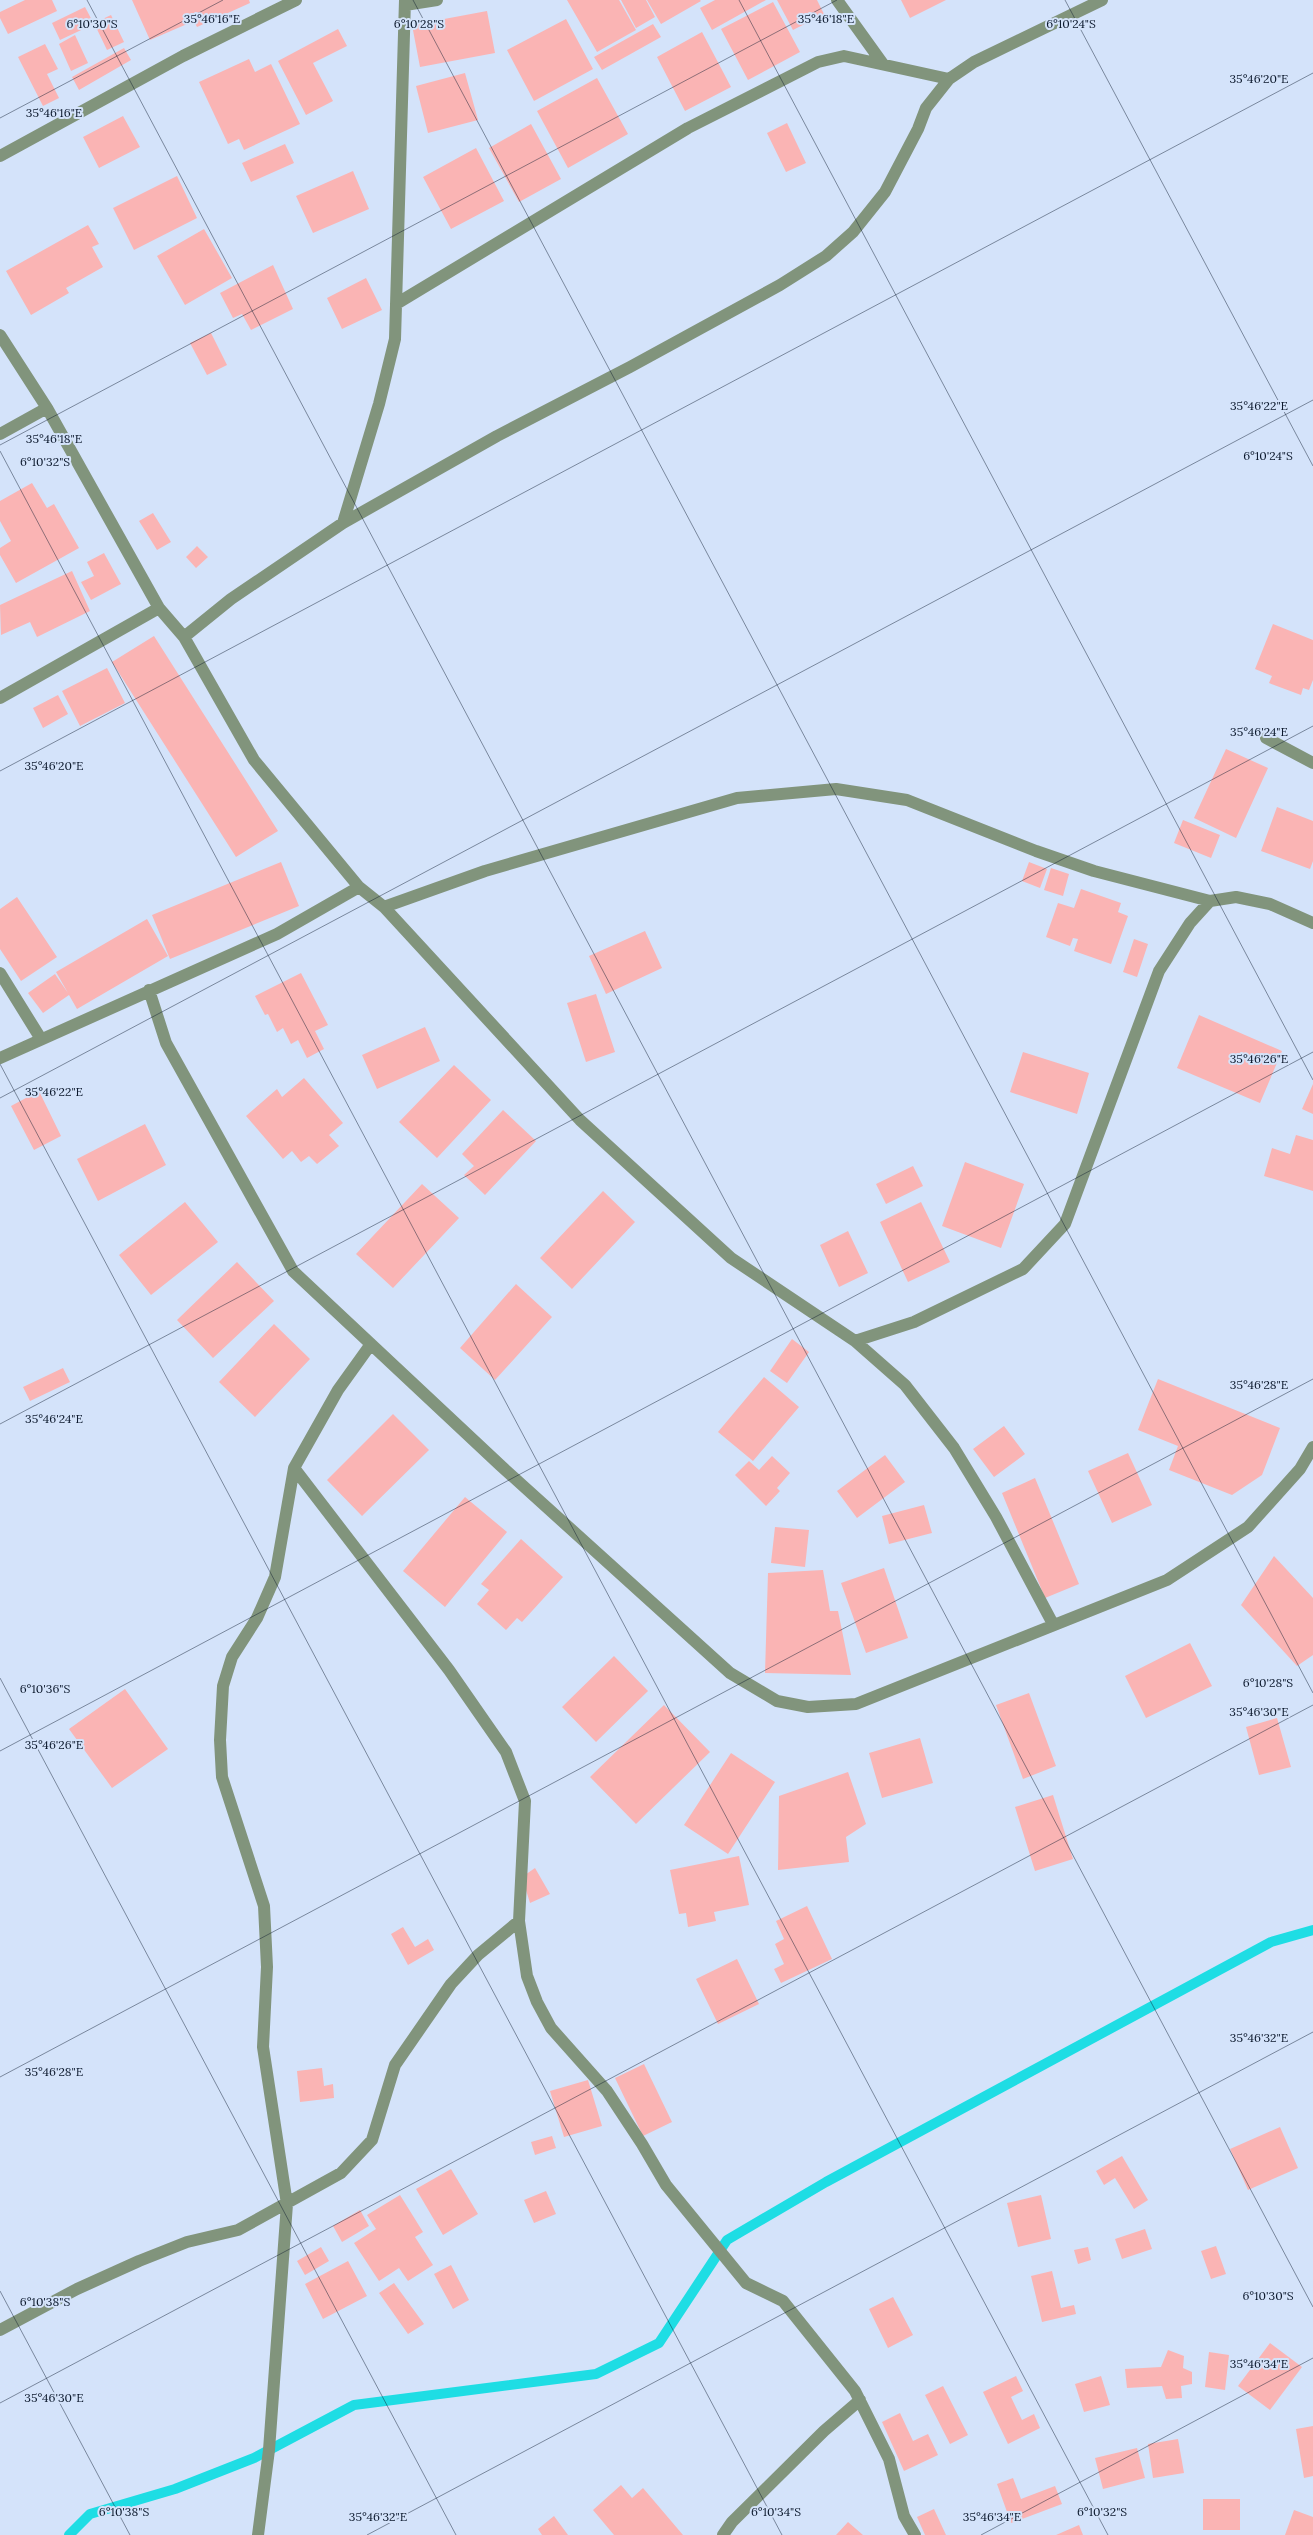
<svg xmlns="http://www.w3.org/2000/svg" width="1313" height="2535" font-family="Lora,serif">
<style>
.lines{fill:none;stroke-linecap:round;stroke-linejoin:round}
.stream{stroke:#1edde4;stroke-width:10}
.building{fill:#fab4b4}
.minor{stroke:#81947c;stroke-width:12}
.ticks{fill:none;stroke:#0b182c;stroke-width:1;stroke-opacity:0.45}
.ticks-label{font-size:12px;text-anchor:middle;fill:#0b182c;stroke:#d4e3fa;stroke-width:4;stroke-linejoin:round;paint-order:stroke}
</style>
<rect width="100%" height="100%" fill="#d4e3fa"/>
<g class="lines">
<path class="stream" d="M 69,2535 L 90,2514 L 175,2489 L 254,2458 L 354,2405 L 596,2374 L 659,2343 L 727,2240 L 826,2182 L 1271,1942 L 1313,1930"/>
</g>
<path class="building" d="M 25,0 L 52,0 L 57,11 L 8,34 L 0,18 L 0,12 Z
M 132,0 L 249,0 L 250,3 L 197,27 L 194,21 L 150,40 Z
M 567,0 L 619,0 L 636,30 L 597,52 Z
M 621,0 L 646,0 L 655,17 L 636,28 Z
M 647,0 L 700,0 L 701,1 L 661,24 Z
M 715,0 L 766,0 L 712,30 L 700,8 Z
M 777,0 L 817,0 L 824,14 L 793,30 Z
M 901,0 L 946,0 L 910,18 Z
M 773,2 L 800,52 L 748,80 L 721,29 Z
M 85,7 L 94,24 L 60,40 L 52,23 Z
M 487,11 L 495,53 L 420,67 L 412,25 Z
M 111,15 L 124,42 L 107,50 L 94,23 Z
M 566,19 L 593,69 L 534,101 L 507,50 Z
M 653,24 L 661,37 L 602,70 L 594,57 Z
M 338,29 L 347,46 L 313,63 L 333,101 L 306,115 L 278,61 Z
M 702,32 L 731,87 L 685,111 L 657,57 Z
M 75,35 L 88,63 L 71,71 L 59,44 Z
M 45,44 L 58,69 L 47,74 L 59,98 L 43,106 L 18,57 Z
M 124,48 L 131,60 L 79,90 L 72,77 Z
M 249,59 L 255,72 L 271,64 L 300,124 L 244,150 L 239,139 L 228,144 L 199,82 Z
M 465,73 L 478,120 L 428,133 L 416,86 Z
M 597,78 L 628,134 L 568,168 L 537,111 Z
M 123,116 L 140,147 L 99,168 L 83,137 Z
M 787,123 L 806,163 L 786,172 L 767,133 Z
M 531,124 L 561,179 L 519,202 L 489,148 Z
M 285,144 L 294,163 L 251,182 L 242,163 Z
M 476,148 L 504,201 L 451,229 L 423,177 Z
M 353,171 L 369,209 L 313,233 L 296,196 Z
M 177,176 L 197,218 L 134,250 L 113,208 Z
M 88,225 L 99,244 L 92,247 L 103,267 L 66,288 L 69,293 L 31,315 L 6,271 Z
M 204,229 L 232,278 L 185,305 L 157,256 Z
M 273,265 L 293,309 L 251,330 L 242,314 L 233,318 L 220,293 Z
M 366,278 L 382,310 L 342,329 L 327,298 Z
M 211,333 L 227,365 L 207,375 L 190,343 Z
M 32,483 L 47,508 L 54,504 L 79,548 L 16,583 L 0,555 L 0,548 L 11,541 L 0,521 L 0,501 Z
M 153,513 L 171,542 L 157,550 L 139,521 Z
M 197,546 L 208,557 L 196,568 L 186,557 Z
M 104,553 L 121,584 L 91,600 L 81,582 L 94,576 L 87,562 Z
M 72,571 L 90,611 L 37,637 L 30,622 L 1,635 L 0,605 Z
M 1273,624 L 1313,640 L 1313,680 L 1309,690 L 1303,688 L 1301,695 L 1269,683 L 1272,676 L 1255,669 Z
M 154,636 L 278,831 L 236,857 L 112,662 Z
M 107,668 L 125,703 L 80,726 L 62,691 Z
M 58,695 L 68,714 L 43,728 L 33,708 Z
M 1226,749 L 1268,768 L 1236,838 L 1194,818 Z
M 1277,807 L 1313,821 L 1313,861 L 1310,869 L 1261,851 Z
M 1183,820 L 1220,835 L 1211,858 L 1174,843 Z
M 281,862 L 299,906 L 170,959 L 152,915 Z
M 1029,862 L 1047,869 L 1040,888 L 1022,881 Z
M 1051,868 L 1069,874 L 1063,896 L 1044,890 Z
M 1081,889 L 1121,903 L 1118,912 L 1128,916 L 1111,964 L 1074,951 L 1078,939 L 1073,938 L 1070,946 L 1046,937 L 1058,903 L 1074,908 Z
M 17,897 L 57,957 L 21,981 L 0,949 L 0,909 Z
M 147,919 L 168,956 L 77,1009 L 69,995 L 43,1013 L 28,993 L 55,974 L 68,993 L 56,972 Z
M 645,931 L 662,968 L 606,994 L 589,956 Z
M 1134,939 L 1148,944 L 1137,977 L 1123,972 Z
M 301,973 L 328,1025 L 315,1031 L 324,1049 L 307,1058 L 298,1040 L 291,1044 L 283,1028 L 277,1032 L 268,1014 L 265,1015 L 255,996 Z
M 596,994 L 615,1052 L 586,1062 L 567,1003 Z
M 1199,1015 L 1282,1051 L 1260,1103 L 1177,1068 Z
M 425,1027 L 440,1061 L 377,1089 L 362,1055 Z
M 1023,1052 L 1089,1073 L 1077,1114 L 1010,1092 Z
M 454,1065 L 491,1100 L 437,1158 L 399,1122 Z
M 304,1078 L 343,1123 L 329,1135 L 339,1146 L 317,1164 L 309,1156 L 301,1162 L 292,1151 L 283,1159 L 246,1116 L 277,1089 L 282,1097 Z
M 1313,1084 L 1313,1114 L 1302,1109 Z
M 39,1091 L 61,1136 L 34,1150 L 11,1106 Z
M 503,1110 L 536,1141 L 485,1195 L 464,1175 L 474,1166 L 462,1154 Z
M 145,1124 L 166,1165 L 98,1201 L 77,1159 Z
M 1296,1135 L 1313,1140 L 1313,1191 L 1264,1176 L 1272,1148 L 1290,1154 Z
M 965,1162 L 1024,1184 L 1001,1248 L 942,1226 Z
M 913,1166 L 923,1186 L 886,1204 L 876,1184 Z
M 422,1184 L 459,1218 L 393,1288 L 356,1254 Z
M 603,1191 L 635,1222 L 572,1289 L 540,1258 Z
M 185,1202 L 218,1242 L 151,1295 L 119,1255 Z
M 921,1202 L 950,1262 L 908,1282 L 880,1222 Z
M 848,1231 L 868,1273 L 839,1287 L 820,1245 Z
M 237,1262 L 274,1301 L 213,1358 L 177,1320 Z
M 516,1284 L 552,1317 L 495,1380 L 460,1348 Z
M 274,1324 L 310,1359 L 255,1417 L 219,1382 Z
M 792,1339 L 809,1352 L 787,1383 L 770,1371 Z
M 63,1368 L 70,1382 L 30,1401 L 23,1387 Z
M 764,1377 L 799,1407 L 753,1461 L 718,1432 Z
M 1158,1379 L 1280,1428 L 1262,1475 L 1232,1495 L 1169,1470 L 1178,1446 L 1138,1430 Z
M 393,1414 L 429,1450 L 362,1516 L 327,1480 Z
M 1004,1426 L 1025,1454 L 994,1477 L 973,1449 Z
M 1128,1453 L 1152,1505 L 1112,1523 L 1088,1471 Z
M 885,1455 L 905,1482 L 857,1518 L 837,1491 Z
M 772,1456 L 790,1473 L 777,1488 L 780,1491 L 766,1506 L 735,1475 L 749,1461 L 759,1470 Z
M 1035,1478 L 1079,1584 L 1045,1598 L 1002,1493 Z
M 465,1497 L 507,1532 L 445,1607 L 403,1571 Z
M 924,1505 L 932,1533 L 889,1544 L 882,1516 Z
M 775,1527 L 809,1530 L 805,1567 L 771,1563 Z
M 521,1539 L 563,1577 L 522,1622 L 517,1618 L 506,1630 L 477,1604 L 489,1590 L 481,1584 Z
M 1274,1556 L 1313,1598 L 1313,1655 L 1297,1666 L 1241,1605 Z
M 884,1568 L 908,1638 L 866,1653 L 841,1583 Z
M 823,1570 L 830,1611 L 838,1611 L 851,1675 L 765,1673 L 768,1573 Z
M 1190,1643 L 1212,1686 L 1146,1718 L 1125,1676 Z
M 614,1656 L 648,1691 L 596,1742 L 562,1707 Z
M 125,1689 L 168,1749 L 112,1788 L 69,1729 Z
M 1029,1693 L 1056,1766 L 1023,1779 L 996,1705 Z
M 664,1705 L 710,1752 L 636,1824 L 590,1777 Z
M 1277,1718 L 1291,1767 L 1259,1775 L 1246,1727 Z
M 920,1738 L 933,1783 L 882,1798 L 869,1753 Z
M 731,1753 L 775,1782 L 728,1854 L 684,1825 Z
M 848,1772 L 866,1824 L 846,1837 L 849,1862 L 778,1870 L 779,1796 Z
M 1053,1795 L 1073,1859 L 1035,1871 L 1015,1807 Z
M 739,1856 L 749,1905 L 714,1912 L 716,1921 L 688,1927 L 686,1913 L 679,1914 L 670,1870 Z
M 535,1868 L 550,1894 L 530,1903 L 522,1877 Z
M 807,1906 L 832,1959 L 781,1983 L 774,1969 L 784,1964 L 775,1944 L 784,1939 L 776,1921 Z
M 403,1927 L 415,1947 L 428,1939 L 434,1950 L 408,1965 L 391,1934 Z
M 737,1959 L 759,2004 L 718,2024 L 696,1979 Z
M 644,2064 L 672,2122 L 643,2136 L 615,2078 Z
M 322,2068 L 324,2086 L 333,2084 L 334,2098 L 300,2102 L 297,2071 Z
M 588,2080 L 602,2126 L 564,2137 L 550,2091 Z
M 1280,2127 L 1298,2168 L 1248,2190 L 1230,2149 Z
M 552,2136 L 556,2148 L 535,2155 L 531,2142 Z
M 1122,2156 L 1148,2200 L 1134,2209 L 1115,2178 L 1104,2185 L 1096,2171 Z
M 451,2169 L 478,2214 L 443,2235 L 416,2189 Z
M 546,2191 L 556,2214 L 534,2223 L 524,2200 Z
M 400,2195 L 423,2232 L 415,2237 L 433,2265 L 408,2281 L 399,2268 L 379,2281 L 354,2243 L 376,2229 L 367,2215 Z
M 1041,2195 L 1051,2239 L 1018,2247 L 1007,2203 Z
M 360,2210 L 369,2226 L 342,2242 L 333,2226 Z
M 1145,2229 L 1152,2249 L 1122,2259 L 1115,2239 Z
M 1216,2246 L 1226,2274 L 1211,2279 L 1201,2251 Z
M 321,2247 L 329,2261 L 305,2275 L 297,2261 Z
M 1088,2247 L 1091,2260 L 1078,2264 L 1074,2250 Z
M 348,2261 L 367,2296 L 323,2319 L 305,2284 Z
M 451,2265 L 469,2300 L 453,2309 L 434,2274 Z
M 1052,2271 L 1061,2308 L 1074,2305 L 1076,2314 L 1042,2322 L 1031,2276 Z
M 394,2283 L 424,2324 L 408,2334 L 379,2293 Z
M 893,2297 L 913,2335 L 888,2348 L 869,2309 Z
M 1270,2343 L 1302,2367 L 1270,2410 L 1238,2386 Z
M 1168,2350 L 1184,2356 L 1183,2368 L 1192,2372 L 1192,2384 L 1181,2386 L 1182,2398 L 1166,2399 L 1162,2386 L 1127,2388 L 1125,2369 L 1161,2367 Z
M 1209,2352 L 1229,2355 L 1225,2390 L 1205,2387 Z
M 1016,2376 L 1023,2391 L 1011,2397 L 1022,2420 L 1034,2414 L 1040,2428 L 1008,2444 L 983,2392 Z
M 1101,2376 L 1110,2405 L 1084,2412 L 1075,2384 Z
M 943,2386 L 968,2435 L 950,2444 L 925,2395 Z
M 900,2413 L 913,2441 L 928,2434 L 938,2455 L 904,2471 L 882,2422 Z
M 1313,2426 L 1313,2476 L 1304,2478 L 1296,2429 Z
M 1178,2439 L 1184,2473 L 1153,2478 L 1148,2444 Z
M 1137,2448 L 1145,2478 L 1103,2489 L 1095,2458 Z
M 1013,2478 L 1021,2499 L 1055,2486 L 1062,2504 L 1011,2523 L 997,2484 Z
M 621,2485 L 632,2498 L 643,2488 L 683,2535 L 614,2535 L 593,2510 Z
M 1203,2499 L 1240,2499 L 1240,2530 L 1203,2530 Z
M 934,2509 L 946,2535 L 925,2535 L 917,2517 Z
M 1294,2510 L 1313,2517 L 1313,2535 L 1285,2535 Z
M 554,2516 L 568,2535 L 542,2535 L 538,2529 Z
M 848,2522 L 863,2535 L 836,2535 Z
M 1079,2525 L 1083,2535 L 1056,2535 Z"/>
<g class="lines">
<path class="minor" d="M 837,0 L 883,64
M 405,5 L 437,0
M 0,156 L 183,56 L 296,0
M 396,304 L 688,128 L 818,62 L 844,56 L 949,79
M 0,335 L 47,408 L 159,608 L 184,637 L 254,760 L 359,887 L 384,907 L 580,1120 L 731,1258 L 855,1341 L 905,1385 L 954,1448 L 996,1517 L 1053,1624
M 0,434 L 47,408
M 343,523 L 379,404 L 395,339 L 405,0
M 184,637 L 231,599 L 343,523 L 497,436 L 630,367 L 780,285 L 826,256 L 853,232 L 885,192 L 918,129 L 926,108 L 949,79 L 974,62 L 1102,0
M 0,698 L 159,608
M 1266,738 L 1313,763
M 384,907 L 485,871 L 737,798 L 836,789 L 907,800 L 1036,851 L 1094,871 L 1210,901
M 0,973 L 41,1039
M 149,990 L 166,1043 L 293,1271 L 500,1465 L 730,1673 L 777,1701 L 808,1707 L 856,1704 L 1167,1580 L 1248,1527 L 1300,1469 L 1313,1447
M 0,1058 L 277,934 L 359,887
M 855,1341 L 914,1322 L 1023,1269 L 1065,1224 L 1159,971 L 1190,923 L 1210,901 L 1236,897 L 1270,904 L 1313,923
M 294,1468 L 449,1670 L 506,1752 L 525,1801 L 519,1921 L 527,1976 L 537,2002 L 551,2028 L 607,2091 L 642,2144 L 666,2185 L 746,2283 L 783,2301 L 855,2391 L 889,2459 L 904,2516 L 915,2535
M 0,2330 L 77,2289 L 139,2261 L 187,2242 L 238,2230 L 341,2173 L 372,2140 L 395,2065 L 451,1984 L 478,1955 L 519,1921
M 258,2535 L 269,2450 L 287,2204 L 263,2047 L 267,1967 L 264,1906 L 222,1777 L 220,1740 L 223,1686 L 232,1657 L 257,1618 L 275,1577 L 294,1468 L 338,1390 L 371,1344
M 723,2535 L 732,2522 L 824,2431 L 860,2400"/>
</g>
<path class="ticks" d="M 87,0 L 1313,2307M 413,0 L 1313,1693M 739,0 L 1313,1080M 1065,0 L 1313,466M 0,118 L 223,0M 0,445 L 837,0M 0,451 L 1108,2535M 0,771 L 1313,73M 0,1064 L 782,2535M 0,1098 L 1313,400M 0,1424 L 1313,726M 0,1678 L 456,2535M 0,1751 L 1313,1052M 0,2077 L 1313,1379M 0,2291 L 130,2535M 0,2403 L 1313,1705M 367,2535 L 1313,2032M 981,2535 L 1313,2358"/>
<g class="ticks-label">
<text x="212" y="23">35°46'16"E</text>
<text x="826" y="23">35°46'18"E</text>
<text x="92" y="28">6°10'30"S</text>
<text x="419" y="28">6°10'28"S</text>
<text x="1071" y="28">6°10'24"S</text>
<text x="1259" y="83">35°46'20"E</text>
<text x="54" y="117">35°46'16"E</text>
<text x="1259" y="410">35°46'22"E</text>
<text x="54" y="443">35°46'18"E</text>
<text x="1268" y="460">6°10'24"S</text>
<text x="45" y="466">6°10'32"S</text>
<text x="1259" y="736">35°46'24"E</text>
<text x="54" y="770">35°46'20"E</text>
<text x="1259" y="1063">35°46'26"E</text>
<text x="54" y="1096">35°46'22"E</text>
<text x="1259" y="1389">35°46'28"E</text>
<text x="54" y="1423">35°46'24"E</text>
<text x="1268" y="1687">6°10'28"S</text>
<text x="45" y="1693">6°10'36"S</text>
<text x="1259" y="1716">35°46'30"E</text>
<text x="54" y="1749">35°46'26"E</text>
<text x="1259" y="2042">35°46'32"E</text>
<text x="54" y="2076">35°46'28"E</text>
<text x="1268" y="2300">6°10'30"S</text>
<text x="45" y="2306">6°10'38"S</text>
<text x="1259" y="2368">35°46'34"E</text>
<text x="54" y="2402">35°46'30"E</text>
<text x="124" y="2516">6°10'38"S</text>
<text x="776" y="2516">6°10'34"S</text>
<text x="1102" y="2516">6°10'32"S</text>
<text x="378" y="2521">35°46'32"E</text>
<text x="992" y="2521">35°46'34"E</text>
</g>
</svg>
